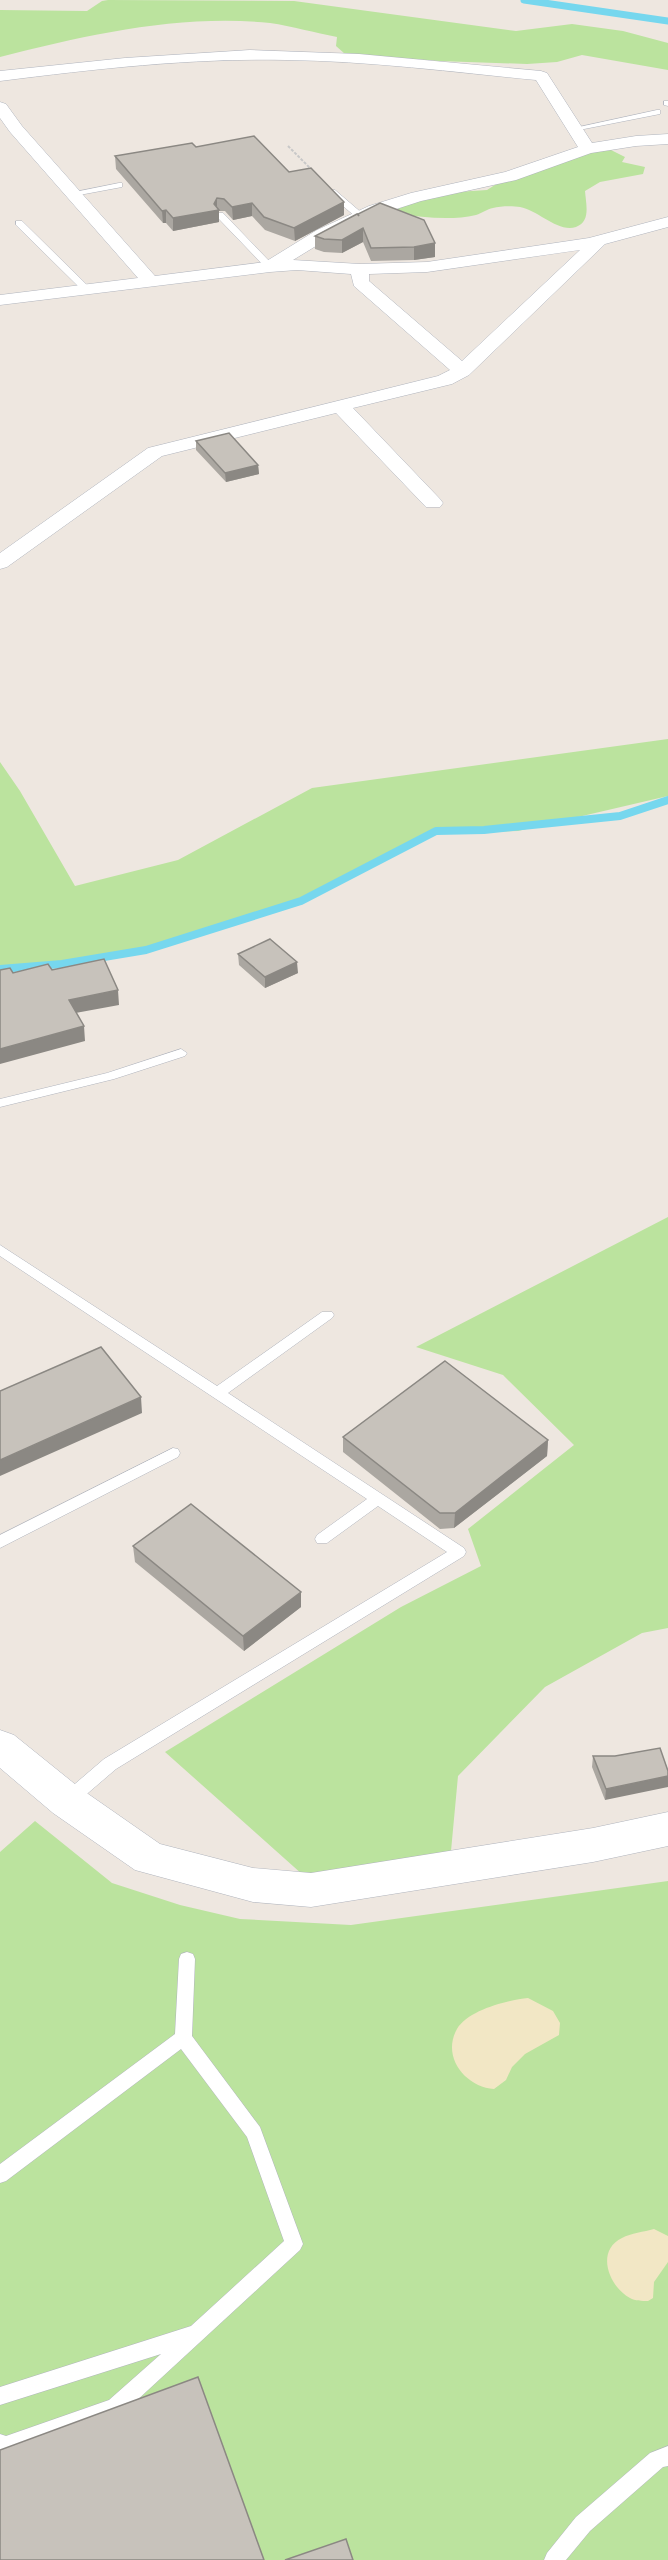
<svg xmlns="http://www.w3.org/2000/svg" width="668" height="2560" font-family="Manrope,sans-serif">
<style>
.green{fill:#bbe39e}
.sand{fill:#f2e7c5}
.lines{fill:none;stroke-linecap:round;stroke-linejoin:round}
.stream-far1{stroke:#76d7ee;stroke-width:7}
.stream{stroke:#76d7ee;stroke-width:8}
.service-casing{stroke:#b0b4bd;stroke-width:1}
.minor-casing{stroke:#b0b4bd;stroke-width:1}
.tertiary-casing{stroke:#b0b4bd;stroke-width:1}
.path{stroke:#c8c8c8;stroke-width:2;stroke-dasharray:3 1.5;stroke-linecap:butt}
.service{fill:#fff;fill-rule:evenodd}
.minor{fill:#fff;fill-rule:evenodd}
.tertiary{fill:#fff;fill-rule:evenodd}
.wall{fill:#aba7a1}
.shaded-wall{fill:#8b8883}
.building{fill:#c7c2bb;stroke:#8b8883;stroke-width:1.5}
</style>
<rect width="100%" height="100%" fill="#eee7e0"/>
<path class="green" d="M 108,0 L 294,1 L 516,31 L 572,24 L 623,31 L 668,43 L 668,70 L 582,55 L 557,62 L 527,64 L 439,61 L 345,54 L 336,46 L 337,37 C 315,33 292,26 270,23 C 178,14 88,35 0,57 L 0,10 L 87,11 L 102,1 Z
M 611,150 L 625,157 L 622,162 L 645,167 L 643,174 L 600,182 L 585,191 C 586,204 591,222 576,227 C 558,233 538,210 520,207 C 513,206 500,206 493,208 C 487,209 482,213 476,215 C 450,221 423,217 398,214 L 392,208 L 457,192 L 487,190 L 498,183 L 587,153 Z
M 668,739 L 668,796 L 518,831 L 433,834 L 300,904 L 130,956 L 0,970 L 0,762 L 20,791 L 75,886 L 178,860 L 312,788 Z
M 668,1217 L 668,1628 L 642,1633 L 545,1687 L 458,1776 L 451,1851 L 303,1875 L 165,1752 L 401,1607 L 481,1566 L 468,1529 L 574,1445 L 503,1375 L 416,1347 Z
M 35,1821 L 112,1883 L 180,1905 L 240,1919 L 351,1925 L 668,1881 L 668,2560 L 0,2560 L 0,1852 Z"/>
<path class="sand" d="M 528,1998 L 553,2011 L 560,2023 L 559,2035 L 525,2054 L 512,2067 L 506,2080 L 494,2089 C 466,2087 441,2057 457,2029 C 468,2010 508,2000 528,1998 Z
M 654,2229 L 668,2236 L 668,2262 L 654,2282 L 653,2298 L 648,2301 C 642,2301 635,2301 630,2298 C 609,2287 595,2251 622,2238 C 631,2233 644,2232 654,2229 Z"/>
<g class="lines">
<path class="stream-far1" d="M 524,0 L 668,21"/>
<path class="stream" d="M 0,969 L 62,964 L 146,950 L 301,901 L 436,831 L 484,830 L 620,816 L 668,800"/>
<g class="service-casing">
<path id="service" d="M 664,101 L 668,101 L 668,106 L 664,105 Z
M 657,110 L 660,110 L 660,114 L 574,131 L 570,129 Z
M 119,183 L 122,183 L 122,187 L 74,196 L 70,193 Z
M 329,190 L 335,190 L 363,214 L 363,218 L 357,218 L 329,194 Z
M 217,213 L 223,213 L 273,265 L 273,269 L 267,269 L 217,217 Z
M 16,221 L 22,221 L 89,287 L 89,291 L 83,291 L 16,225 Z
M 181,1049 L 187,1053 L 185,1056 L 114,1079 L 0,1107 L 0,1099 L 107,1073 Z
M 0,1245 L 217,1386 L 322,1312 L 332,1312 L 334,1315 L 332,1318 L 228,1393 L 464,1548 L 466,1552 L 464,1556 L 116,1769 L 74,1805 L 68,1807 L 62,1805 L 60,1800 L 62,1795 L 104,1759 L 447,1552 L 378,1506 L 327,1543 L 317,1543 L 315,1539 L 317,1535 L 367,1499 L 0,1256 Z
M 173,1448 L 178,1449 L 180,1453 L 178,1457 L 0,1548 L 0,1535 Z
M 187,1952 L 193,1954 L 195,1959 L 192,2036 L 260,2127 L 303,2244 L 300,2250 L 122,2414 L 6,2454 L 0,2452 L 0,2434 L 6,2436 L 109,2400 L 161,2354 L 0,2405 L 0,2387 L 191,2326 L 284,2241 L 247,2137 L 181,2049 L 6,2181 L 0,2183 L 0,2164 L 175,2034 L 179,1959 L 181,1954 Z
M 668,2446 L 668,2466 L 663,2467 L 590,2531 L 566,2560 L 544,2560 L 547,2553 L 576,2517 L 650,2453 Z"/>
</g>
<g class="minor-casing">
<path id="minor" d="M 250,50 L 359,54 L 541,71 L 547,73 L 592,143 L 636,136 L 668,134 L 668,144 L 636,146 L 591,153 L 516,180 L 421,201 L 381,214 L 329,238 L 293,260 L 360,264 L 427,262 L 589,238 L 668,217 L 668,227 L 605,244 L 469,375 L 452,384 L 353,408 L 440,499 L 443,503 L 440,507 L 426,507 L 336,413 L 162,456 L 7,567 L 0,569 L 0,553 L 148,448 L 438,376 L 450,370 L 354,286 L 351,274 L 297,270 L 270,272 L 0,305 L 0,295 L 138,278 L 10,132 L 0,118 L 0,102 L 6,104 L 22,126 L 155,276 L 265,262 L 317,230 L 369,206 L 411,193 L 505,172 L 578,147 L 536,80 C 453,72 370,61 286,60 C 190,58 95,69 0,81 L 0,71 L 125,58 ZM 580,250 L 462,361 L 369,281 L 369,274 L 427,272 Z"/>
</g>
<g class="tertiary-casing">
<path id="tertiary" d="M 0,1730 L 14,1735 L 81,1789 L 160,1844 L 253,1868 L 311,1873 L 593,1828 L 668,1812 L 668,1846 L 593,1862 L 311,1907 L 253,1902 L 135,1870 L 53,1813 L 0,1768 Z"/>
</g>
<path class="path" d="M 288,146 L 312,170"/>
<use href="#service" class="service"/>
<use href="#minor" class="minor"/>
<use href="#tertiary" class="tertiary"/>
</g>
<path class="wall" d="M 196,147 L 289,172 L 344,202 L 344,215 L 295,241 L 265,230 L 252,216 L 233,220 L 225,211 L 219,211 L 219,222 L 173,231 L 166,223 L 163,223 L 116,169 L 115,156 Z
M 357,214 L 435,243 L 435,257 L 414,260 L 371,261 L 363,242 L 342,253 L 324,252 L 315,249 L 315,236 Z
M 196,441 L 258,465 L 259,474 L 226,482 L 196,450 Z
M 238,954 L 298,973 L 265,988 L 239,965 Z
M 343,1437 L 548,1440 L 547,1456 L 454,1528 L 440,1529 L 343,1452 Z
M 133,1546 L 301,1607 L 244,1651 L 135,1562 Z
M 593,1756 L 615,1756 L 605,1800 L 592,1767 Z"/>
<path class="shaded-wall" d="M 217,198 L 217,210 L 219,210 L 219,222 L 173,231 L 173,218 L 214,204 Z
M 344,202 L 344,215 L 295,241 L 294,228 Z
M 252,203 L 252,216 L 233,220 L 232,207 Z
M 166,210 L 166,223 L 163,223 L 162,211 Z
M 363,228 L 363,242 L 342,253 L 342,240 Z
M 435,243 L 435,257 L 414,260 L 414,247 Z
M 258,465 L 259,474 L 226,482 L 225,473 Z
M 297,962 L 298,973 L 265,988 L 265,977 Z
M 118,990 L 119,1005 L 70,1014 L 69,1000 Z
M 84,1026 L 85,1041 L 0,1064 L 0,1049 Z
M 141,1397 L 142,1413 L 0,1476 L 0,1460 Z
M 548,1440 L 547,1456 L 454,1528 L 455,1513 Z
M 301,1592 L 301,1607 L 244,1651 L 243,1636 Z
M 668,1776 L 668,1787 L 605,1800 L 606,1789 Z"/>
<path class="building" d="M 254,136 L 289,172 L 311,168 L 344,202 L 294,228 L 264,217 L 252,203 L 232,207 L 224,199 L 217,198 L 214,204 L 219,210 L 173,218 L 166,210 L 162,211 L 115,156 L 192,143 L 196,147 Z
M 380,203 L 424,220 L 435,243 L 414,247 L 371,248 L 363,228 L 342,240 L 324,239 L 315,236 L 357,214 L 359,216 L 358,214 Z
M 229,433 L 258,465 L 225,473 L 196,441 Z
M 270,939 L 297,962 L 265,977 L 238,954 Z
M 104,959 L 118,990 L 69,1000 L 84,1026 L 0,1049 L 0,970 L 10,968 L 13,973 L 48,964 L 52,970 Z
M 101,1347 L 141,1397 L 0,1460 L 0,1391 Z
M 445,1361 L 548,1440 L 455,1513 L 440,1513 L 343,1437 Z
M 191,1504 L 301,1592 L 243,1636 L 133,1546 Z
M 660,1748 L 668,1771 L 668,1776 L 606,1789 L 593,1756 L 615,1756 Z
M 198,2377 L 264,2560 L 0,2560 L 0,2450 Z
M 346,2539 L 353,2560 L 285,2560 Z"/>
</svg>
